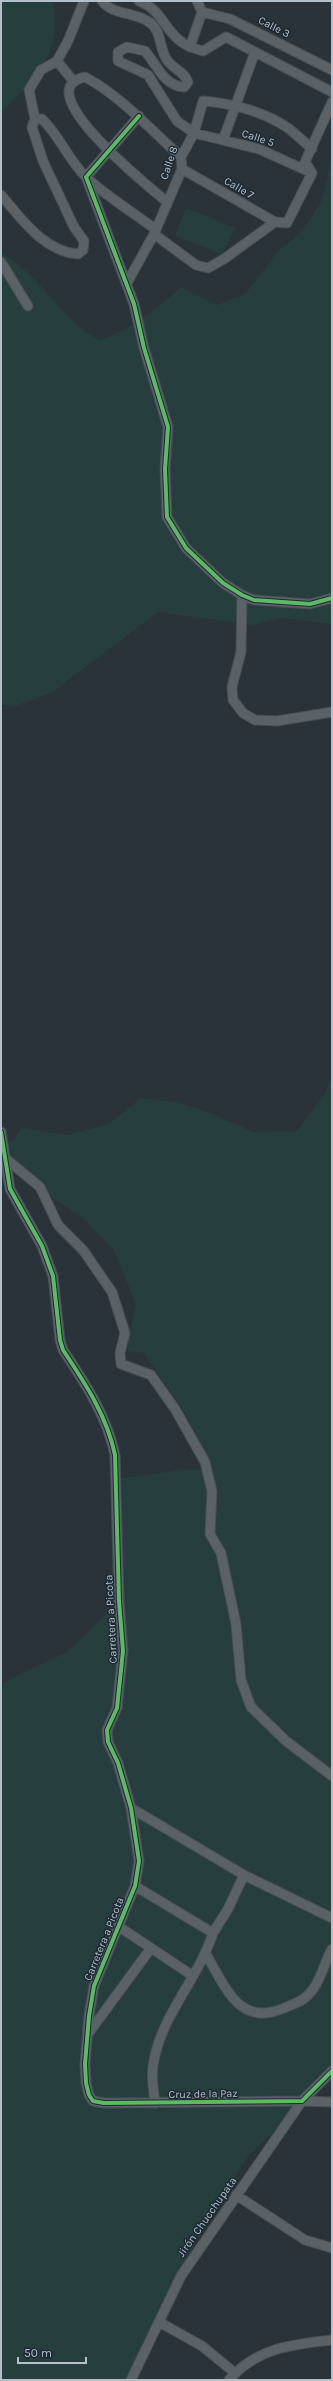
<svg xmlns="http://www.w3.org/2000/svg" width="333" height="2381" font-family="Karla,sans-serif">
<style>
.green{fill:#273e3e}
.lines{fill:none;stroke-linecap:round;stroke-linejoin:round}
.minor-casing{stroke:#484f54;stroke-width:11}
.minor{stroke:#5a6167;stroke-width:9}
.cycleway-casing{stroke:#1d2a34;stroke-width:6}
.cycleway{stroke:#5cba63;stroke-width:4}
.labels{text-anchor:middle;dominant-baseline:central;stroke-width:3;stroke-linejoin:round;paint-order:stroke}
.street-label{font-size:11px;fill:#b4c0ca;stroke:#1d2a34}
</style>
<rect width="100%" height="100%" fill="#2a3339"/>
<path class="green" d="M 1,1 L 53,1 C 54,10 56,20 55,29 C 52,64 23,90 1,113 Z
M 332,156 L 332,624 L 281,618 L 252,625 L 158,612 L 51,693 L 18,705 L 1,705 L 1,251 L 33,277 L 61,309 L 83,331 L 100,340 C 130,330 157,309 181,287 L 217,305 L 245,294 L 280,249 L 302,232 L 322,200 Z
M 186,208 L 235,228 L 222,255 L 175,235 Z
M 332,1077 L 332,2066 L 317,2078 L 272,2133 L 248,2156 L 186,2259 L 126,2380 L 1,2380 L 1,1684 L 69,1651 L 119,1601 L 115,1479 L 175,1471 L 211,1469 L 188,1418 L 144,1353 L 128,1351 L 127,1344 L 136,1304 L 114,1250 L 81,1216 L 29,1183 L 5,1158 L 3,1144 L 14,1140 L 21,1128 L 67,1135 L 108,1124 L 141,1098 L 181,1103 L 213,1114 L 253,1132 L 297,1131 L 325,1093 Z"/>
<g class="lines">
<g class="minor-casing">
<path id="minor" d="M 102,1 C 112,15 135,12 149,22 C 162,30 159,49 167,60 C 173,69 185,72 188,82 L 184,87 C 164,86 157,65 145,51 L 127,47 L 118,52 L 118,61 L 148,75 L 177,121 L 194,133 L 259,149 L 312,173
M 139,1 C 163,10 164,31 183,43 C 189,47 196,49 203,51 L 226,37 L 332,92
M 202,12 L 230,19 L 332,70
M 190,47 L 202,12 L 197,1
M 57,61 L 68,41 L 84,1
M 139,116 L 86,177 L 134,304 L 144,348 L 168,427 L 165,469 L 167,517 L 186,548 L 223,583 L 242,595 L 254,600 L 310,604 L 332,598
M 35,119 L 42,119 C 59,135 68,159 85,176 C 103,194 134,213 155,229
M 223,140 L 255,52
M 182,169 L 275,222 L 287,223 L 312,173 L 305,162 L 332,102
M 1,195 C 21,218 44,252 78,254 L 83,250 L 84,241 L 74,227 L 43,161 L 32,127 L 35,119 L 29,90 L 41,70 L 57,61 L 74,82
M 167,202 C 152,189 25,89 85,77 C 122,97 150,129 181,157
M 275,222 L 224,259 L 208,268 L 196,265 L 154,234 L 182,169 L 181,157 L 194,133 L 203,101 C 231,103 265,112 288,128 C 296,134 304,142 312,149
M 1,262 L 28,306
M 127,283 L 154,234
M 242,595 L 241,652 L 232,687 L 233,700 L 243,713 L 255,720 L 277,721 L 332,712
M 1,1132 L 10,1189 L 42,1246 L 53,1276 L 60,1340 L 63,1350 C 85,1383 107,1416 115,1455 L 119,1601 L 123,1651 L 117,1708 L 107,1730 L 108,1742 L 118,1763 L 131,1808 L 139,1861 L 135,1886 L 94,1986 L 89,2016 L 85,2064 L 86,2083 L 89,2095 L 93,2101 L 104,2103 L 302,2101 L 332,2071
M 5,1158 L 40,1187 L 58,1225 L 83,1250 L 112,1292 L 125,1333 L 120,1353 L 121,1364 L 151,1375 L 175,1409 L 205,1462 L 212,1491 L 210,1534 L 221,1553 L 236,1624 L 241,1680 L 251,1707 L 286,1741 L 332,1776
M 131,1808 L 244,1875 L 332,1918
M 135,1886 L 213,1933 C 198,1980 160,2016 153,2066 C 151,2078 154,2092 155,2103
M 118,1926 L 193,1976
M 213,1933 L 228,1909 L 244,1875
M 206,1954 C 225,1986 239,2028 284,2008 C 291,2005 301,2002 306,1997 C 320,1985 323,1965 332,1949
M 88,2034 L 151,1948
M 236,2195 L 305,2240 L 332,2248
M 159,2322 L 202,2346 L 235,2373
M 131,2380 L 181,2276 L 302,2101 L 332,2102
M 229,2380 C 256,2348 293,2344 332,2340"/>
</g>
<use href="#minor" class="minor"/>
<g class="cycleway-casing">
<path id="cycleway" d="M 139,116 L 86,177 L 134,304 L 144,348 L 168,427 L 165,469 L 167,517 L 186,548 L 223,583 L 242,595 L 254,600 L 310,604 L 332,598
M 1,1132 L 10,1189 L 42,1246 L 53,1276 L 60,1340 L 63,1350 C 85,1383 107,1416 115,1455 L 119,1601 L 123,1651 L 117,1708 L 107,1730 L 108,1742 L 118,1763 L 131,1808 L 139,1861 L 135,1886 L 94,1986 L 89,2016 L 85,2064 L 86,2083 L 89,2095 L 93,2101 L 104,2103 L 302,2101 L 332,2071"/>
</g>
<use href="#cycleway" class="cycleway"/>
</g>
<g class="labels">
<g class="street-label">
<text transform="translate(274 27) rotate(27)">Calle 3</text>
<text transform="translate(258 138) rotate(18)">Calle 5</text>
<text transform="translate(169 163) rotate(-72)">Calle 8</text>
<text transform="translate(239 188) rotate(30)">Calle 7</text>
<text transform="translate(111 1619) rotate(-93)">Carretera a Picota</text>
<text transform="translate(104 1939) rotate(-68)">Carretera a Picota</text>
<text transform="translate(203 2094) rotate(-1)">Cruz de la Paz</text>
<text transform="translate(207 2217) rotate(-55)">Jirón Chucchupata</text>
</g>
</g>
<rect width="333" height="2381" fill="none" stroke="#b4c0ca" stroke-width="4"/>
<path d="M18 2357v6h68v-6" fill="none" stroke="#b4c0ca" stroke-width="2"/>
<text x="24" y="2357" font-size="12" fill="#b4c0ca" stroke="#1d2a34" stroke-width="3" paint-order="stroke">50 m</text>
</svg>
